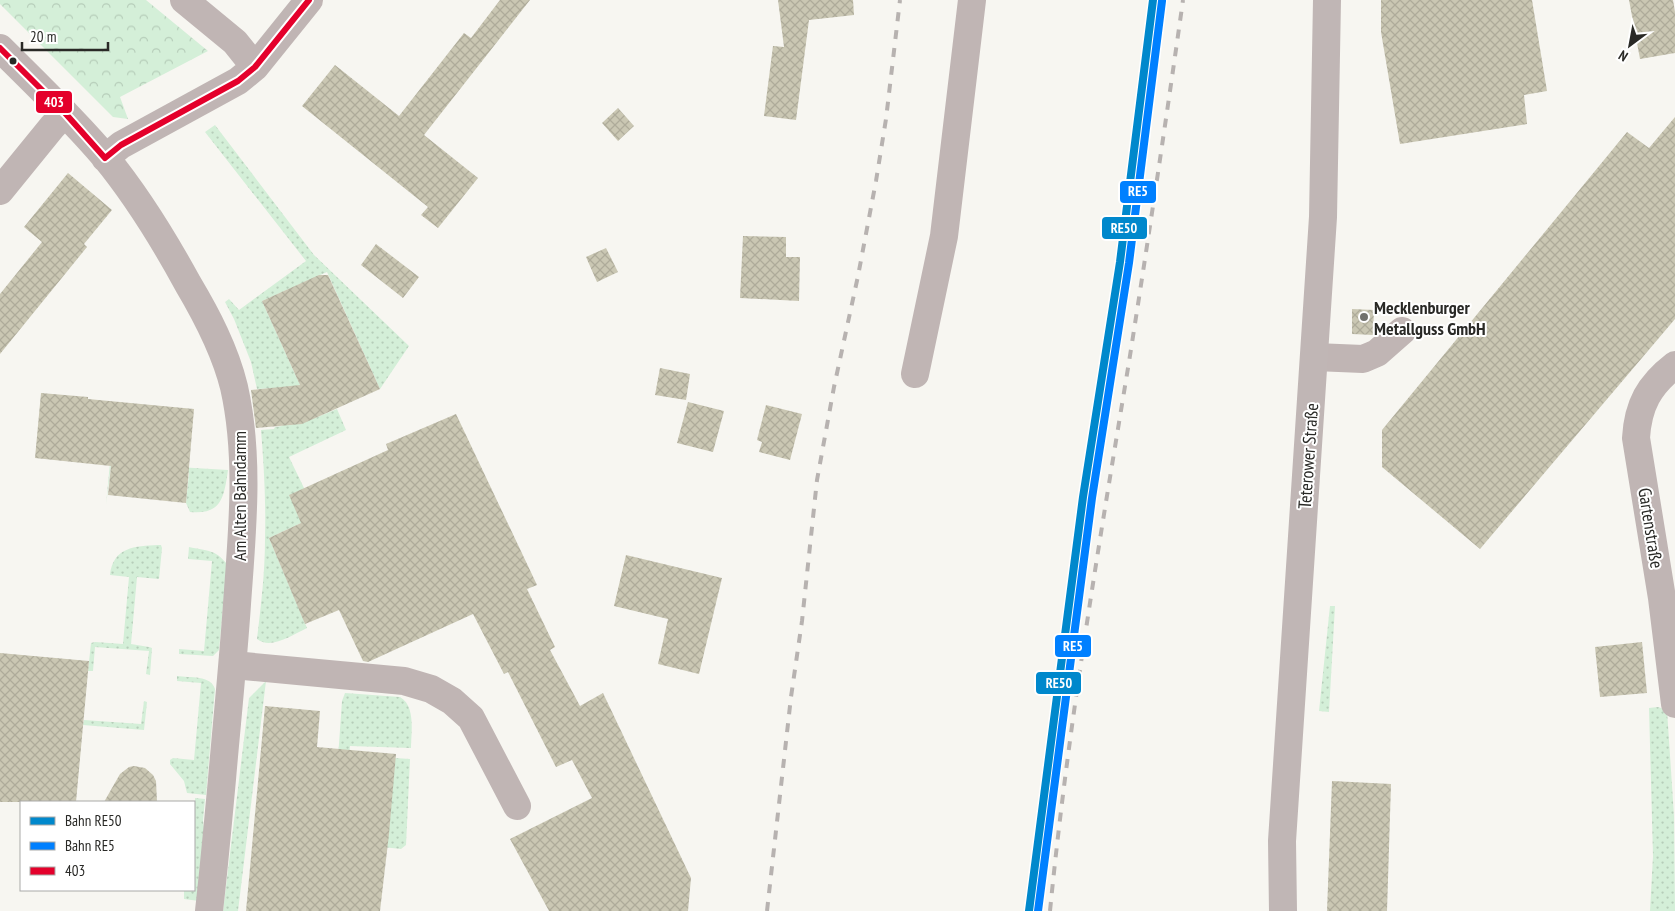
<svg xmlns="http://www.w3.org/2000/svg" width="1675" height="911" font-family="'PT Sans Narrow',sans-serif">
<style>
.grass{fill:url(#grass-dots)}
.park{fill:url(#park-crowns)}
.building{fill:url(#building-cross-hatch)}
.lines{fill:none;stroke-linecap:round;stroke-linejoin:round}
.minor{stroke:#c0b5b4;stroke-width:28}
.major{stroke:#c0b6b5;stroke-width:28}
.rail{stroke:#b7b2b0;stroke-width:4;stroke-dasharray:9 9;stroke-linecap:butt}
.bus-1-casing{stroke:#fff;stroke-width:10}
.bus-1{stroke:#e4002b;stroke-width:6}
.rail-1-casing{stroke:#fff;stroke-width:11}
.rail-2-casing{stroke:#fff;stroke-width:11}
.rail-1{stroke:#08c;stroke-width:8}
.rail-2{stroke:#0080ff;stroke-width:8}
.bus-dot{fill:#292926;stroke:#fff;stroke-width:2}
.poi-dot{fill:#71716d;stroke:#fff;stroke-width:2}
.labels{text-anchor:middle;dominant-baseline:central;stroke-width:4;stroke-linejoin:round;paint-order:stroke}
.poi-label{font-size:18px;font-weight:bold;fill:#292926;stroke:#fff;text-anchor:start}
.street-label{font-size:18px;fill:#292926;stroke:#fff}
.line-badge{stroke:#fff;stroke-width:2}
.badge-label{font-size:14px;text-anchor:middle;font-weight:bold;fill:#fff}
</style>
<defs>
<pattern id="grass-dots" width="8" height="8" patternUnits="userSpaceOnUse" patternTransform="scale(1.25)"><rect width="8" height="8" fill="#d4efd8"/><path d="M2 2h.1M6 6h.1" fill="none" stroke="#b6cdb9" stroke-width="1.8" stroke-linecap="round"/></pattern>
<pattern id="park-crowns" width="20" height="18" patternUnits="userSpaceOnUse" patternTransform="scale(1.25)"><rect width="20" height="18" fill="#d4efd8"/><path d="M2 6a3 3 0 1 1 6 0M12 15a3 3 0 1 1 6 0" fill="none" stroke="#b6cdb9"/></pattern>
<pattern id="building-cross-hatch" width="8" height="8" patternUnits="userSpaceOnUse" patternTransform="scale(1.25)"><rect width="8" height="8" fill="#cac7b3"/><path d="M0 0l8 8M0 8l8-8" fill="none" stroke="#aeab9a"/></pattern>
</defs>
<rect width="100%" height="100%" fill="#f7f6f1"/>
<path class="grass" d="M 215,125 L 314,255 L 409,346 L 380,389 L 327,272 L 262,301 L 315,418 L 337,409 L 346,430 L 289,457 L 304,488 L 301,523 L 269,538 L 307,628 C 292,635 271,650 257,639 C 261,606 265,572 265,539 C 266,503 264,466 261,430 L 274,429 L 275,427 L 282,426 L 278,388 L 257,389 L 251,362 L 234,319 L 225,302 L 229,299 L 239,310 L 306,261 L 205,132 Z
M 110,463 L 228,470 C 224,497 222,515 190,512 L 186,503 L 189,473 L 111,465 L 106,505 Z
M 158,545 L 161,545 L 162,548 L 159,579 L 137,577 L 131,644 L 149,647 L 152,648 L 150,675 L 146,674 L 149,651 L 95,647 L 93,671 L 88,671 L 91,643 L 95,642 L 123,644 L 129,577 L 110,575 C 113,547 135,546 158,545 Z
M 189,547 C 207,551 215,549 227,564 L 219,650 L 213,656 L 179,654 L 179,649 L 204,651 L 212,561 L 188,559 Z
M 1330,606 L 1335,606 L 1329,712 L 1319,711 Z
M 177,676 C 190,678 211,675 215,689 L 206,795 L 187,793 L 184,781 L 170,764 L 170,760 L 173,758 L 194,760 L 201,683 L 177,681 Z
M 266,681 L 238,911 L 223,911 L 249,698 Z
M 345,693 L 400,697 C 416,706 411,733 411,748 L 350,746 L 342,829 L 395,758 L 410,759 L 406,845 L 401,849 L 346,843 L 334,815 L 342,701 Z
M 144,701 L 147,702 L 144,730 L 83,725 L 84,720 L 141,724 Z
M 1658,707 L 1667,710 L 1674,816 L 1675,911 L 1650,911 L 1653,856 L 1649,708 Z
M 195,798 L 205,799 L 203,821 L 206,839 L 199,901 L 184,899 L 184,890 L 194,890 Z"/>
<path class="park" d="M 0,0 L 146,0 L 208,51 L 120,97 L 128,119 L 113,117 L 0,4 Z"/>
<path class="building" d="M 500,0 L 530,0 L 424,135 L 478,178 L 438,228 L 421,215 L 428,207 L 302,106 L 335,65 L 399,116 L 464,33 L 471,38 Z
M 778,0 L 853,0 L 854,15 L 809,20 L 796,120 L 764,116 L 773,46 L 784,47 Z
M 1381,0 L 1532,0 L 1547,91 L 1524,95 L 1527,124 L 1400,144 L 1381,32 Z
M 1629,0 L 1673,0 L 1675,12 L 1675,53 L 1640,59 Z
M 618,108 L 634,126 L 618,141 L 602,123 Z
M 1675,117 L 1675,319 L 1480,549 L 1382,467 L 1382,430 L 1627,132 L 1649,148 Z
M 68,173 L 112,210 L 84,244 L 87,247 L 0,354 L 0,294 L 42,242 L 24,227 Z
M 743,236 L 786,237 L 786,257 L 800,257 L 799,301 L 740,298 Z
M 376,244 L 419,277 L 403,298 L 361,265 Z
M 606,248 L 618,272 L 597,282 L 586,257 Z
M 319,275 L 328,275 L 380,389 L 302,424 L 256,428 L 251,390 L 300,385 L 262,301 Z
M 1352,309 L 1374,310 L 1373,335 L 1352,334 Z
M 660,368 L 690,374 L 686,400 L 655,395 Z
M 41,393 L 88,397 L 88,399 L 194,409 L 186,503 L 108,495 L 111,466 L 35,458 Z
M 688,402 L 724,411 L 713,452 L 677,443 Z
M 766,405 L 802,414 L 790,460 L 759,452 L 762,442 L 757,440 Z
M 456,414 L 537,585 L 527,589 L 555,647 L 550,650 L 580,706 L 603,693 L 691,878 L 688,911 L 549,911 L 510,839 L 592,798 L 572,760 L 556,767 L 508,672 L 504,674 L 473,614 L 368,662 L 363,661 L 339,610 L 305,624 L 269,538 L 301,523 L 289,495 L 388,450 L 386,444 Z
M 626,555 L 722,578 L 699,674 L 658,664 L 668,619 L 614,606 Z
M 1642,642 L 1647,693 L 1600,697 L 1595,647 Z
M 0,653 L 89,661 L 76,802 L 0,802 Z
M 265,706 L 320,711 L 317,747 L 396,754 L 389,834 L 380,911 L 246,911 Z
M 134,766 L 145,768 L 153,775 L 156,781 L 157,802 L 104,802 L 120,774 L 129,767 Z
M 1332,781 L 1391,784 L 1387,911 L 1327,911 Z"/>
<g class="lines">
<path class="minor" d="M 184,0 L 235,42 L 255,67
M 0,48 C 36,84 73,119 105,157 C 137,196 164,240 188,284 C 207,316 225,350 234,387 C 250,458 242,533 237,604 C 233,663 227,721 222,779 C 218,823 214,867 209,911
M 105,158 L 121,145 L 238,81 L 255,67 L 309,0
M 0,191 L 52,127 L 65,113
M 1315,357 L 1363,359 L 1377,353 L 1402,331
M 1675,365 C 1649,385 1638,405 1636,438 L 1662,598 L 1675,704
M 915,374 L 944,236 L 972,0
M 233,665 L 404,681 L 431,689 L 452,701 L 471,718 L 517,806"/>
<path class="major" d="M 1283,911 L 1282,841 L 1323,217 L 1327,0"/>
<path class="rail" d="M 767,911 L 791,697 L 802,621 L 817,480 L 834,387 L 858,276 L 876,181 L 886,119 L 900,0
M 1050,911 C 1068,727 1099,544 1129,362 C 1148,241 1166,121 1183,0"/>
<g class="bus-1-casing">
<path id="bus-1" d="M 0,48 L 65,113 L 105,158
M 105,158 L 121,145 L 238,81 L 255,67 L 309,0"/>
</g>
<use href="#bus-1" class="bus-1"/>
<g class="rail-1-casing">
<path id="rail-1" d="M 1029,911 L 1083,497 L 1120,262 L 1153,0"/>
</g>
<g class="rail-2-casing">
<path id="rail-2" d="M 1038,911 L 1092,498 L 1129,263 L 1162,1"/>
</g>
<use href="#rail-1" class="rail-1"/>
<use href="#rail-2" class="rail-2"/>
</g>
<circle class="bus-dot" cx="13" cy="61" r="4.5"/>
<circle class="poi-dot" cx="1364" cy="317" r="5"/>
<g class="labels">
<g class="poi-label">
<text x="1374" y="307">Mecklenburger<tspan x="1374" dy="21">Metallguss GmbH</tspan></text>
</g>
<g class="street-label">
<text transform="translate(1308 456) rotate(-86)">Teterower Straße</text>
<text transform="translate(239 496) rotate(-90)">Am Alten Bahndamm</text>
<text transform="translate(1651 528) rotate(81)">Gartenstraße</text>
</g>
</g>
<g class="line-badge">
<rect x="35" y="90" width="38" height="24" rx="5" fill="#e4002b"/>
<rect x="1119" y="180" width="38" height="24" rx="5" fill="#0080ff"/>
<rect x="1101" y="216" width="47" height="24" rx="5" fill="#08c"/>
<rect x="1054" y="634" width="38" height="24" rx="5" fill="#0080ff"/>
<rect x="1035" y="671" width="47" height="24" rx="5" fill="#08c"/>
</g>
<g class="badge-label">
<text x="54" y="107">403</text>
<text x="1138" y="196">RE5</text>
<text x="1124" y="233">RE50</text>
<text x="1073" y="651">RE5</text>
<text x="1059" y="688">RE50</text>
</g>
<rect x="20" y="801" width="175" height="90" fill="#ffffff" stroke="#a9a9a8"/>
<rect x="30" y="817" width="25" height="8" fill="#0088cc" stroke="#a9a9a8"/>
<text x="65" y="826" font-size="15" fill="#292926">Bahn RE50</text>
<rect x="30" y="842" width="25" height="8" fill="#0080ff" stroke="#a9a9a8"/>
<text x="65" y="851" font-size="15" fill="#292926">Bahn RE5</text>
<rect x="30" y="867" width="25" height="8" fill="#e4002b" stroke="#a9a9a8"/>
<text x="65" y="876" font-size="15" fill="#292926">403</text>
<g transform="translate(1630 45) rotate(212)" stroke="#ffffff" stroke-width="4" paint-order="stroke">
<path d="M0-4L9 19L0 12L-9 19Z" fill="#292926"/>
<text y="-8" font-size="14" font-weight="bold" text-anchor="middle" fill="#292926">N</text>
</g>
<path d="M22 42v8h86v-8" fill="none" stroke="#292926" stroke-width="2.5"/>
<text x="30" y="42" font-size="15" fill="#292926" stroke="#ffffff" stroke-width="4" paint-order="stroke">20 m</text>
</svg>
